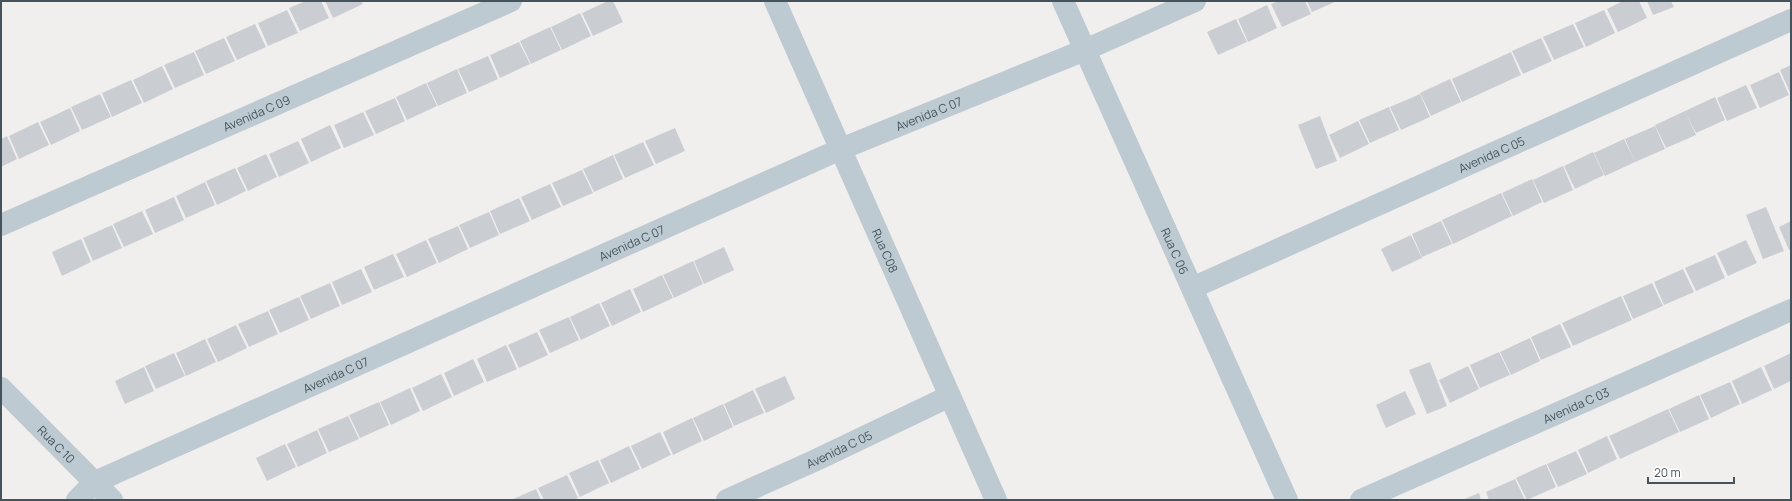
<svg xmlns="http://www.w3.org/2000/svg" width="1792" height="501" font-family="Manrope,sans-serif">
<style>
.building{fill:#caced3}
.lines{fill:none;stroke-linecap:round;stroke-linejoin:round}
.minor{stroke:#bdcad1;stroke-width:22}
.tertiary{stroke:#bdcad1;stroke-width:22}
.labels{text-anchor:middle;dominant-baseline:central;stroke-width:4;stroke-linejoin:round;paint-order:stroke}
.street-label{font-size:12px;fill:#45535d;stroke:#fff}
</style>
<rect width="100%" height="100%" fill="#f1eeee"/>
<path class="building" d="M 306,1 L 321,1 L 329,18 L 300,31 L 289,8 Z
M 325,1 L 361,1 L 363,4 L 333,18 Z
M 608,1 L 613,1 L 623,22 L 593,36 L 582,13 Z
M 1278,1 L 1305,1 L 1311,14 L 1282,27 L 1271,4 Z
M 1307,1 L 1337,1 L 1312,12 Z
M 1623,1 L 1639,1 L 1647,18 L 1618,32 L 1607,9 Z
M 1647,1 L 1671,1 L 1674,7 L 1653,15 Z
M 1267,5 L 1277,28 L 1248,42 L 1238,19 Z
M 287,10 L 298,33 L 268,46 L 258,23 Z
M 1604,10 L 1615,33 L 1586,47 L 1575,23 Z
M 580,13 L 591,36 L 562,50 L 551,27 Z
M 1236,19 L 1247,42 L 1218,55 L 1207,32 Z
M 255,24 L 266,47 L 237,60 L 226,37 Z
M 1573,24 L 1584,47 L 1554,60 L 1543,37 Z
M 550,27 L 561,50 L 531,64 L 520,41 Z
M 224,38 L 235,61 L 206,74 L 195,51 Z
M 1541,38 L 1552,61 L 1523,74 L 1512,51 Z
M 519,42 L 530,64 L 500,78 L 490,55 Z
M 194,52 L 204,75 L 175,88 L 164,65 Z
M 1511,52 L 1521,75 L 1462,102 L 1452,79 Z
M 488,56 L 498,79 L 469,92 L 458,69 Z
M 1791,65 L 1791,95 L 1780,70 Z
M 162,66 L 173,89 L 144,103 L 133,80 Z
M 457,69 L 467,93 L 438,106 L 427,83 Z
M 1779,72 L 1789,95 L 1760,108 L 1750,85 Z
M 1450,79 L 1461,102 L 1431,116 L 1420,93 Z
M 131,80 L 142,103 L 112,117 L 102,93 Z
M 426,83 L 437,106 L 407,120 L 396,97 Z
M 1746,85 L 1757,108 L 1727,121 L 1717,98 Z
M 100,94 L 111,117 L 82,130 L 71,107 Z
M 1420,94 L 1430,117 L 1401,130 L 1390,107 Z
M 1715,97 L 1725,120 L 1696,133 L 1687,116 L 1696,135 L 1666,148 L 1655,125 Z
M 395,98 L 405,121 L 376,134 L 365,111 Z
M 1389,107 L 1399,130 L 1370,143 L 1359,120 Z
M 70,108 L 80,131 L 51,145 L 40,122 Z
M 363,112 L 374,135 L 344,148 L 334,125 Z
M 1320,116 L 1337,161 L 1316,169 L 1298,125 Z
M 1358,121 L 1369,144 L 1340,158 L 1329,135 Z
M 38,122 L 49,145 L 19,159 L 9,136 Z
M 330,125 L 341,148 L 311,162 L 301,139 Z
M 1655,126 L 1665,149 L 1635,162 L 1625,139 Z
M 675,128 L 685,151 L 656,164 L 645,141 Z
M 7,136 L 17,159 L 1,167 L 1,139 Z
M 1624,139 L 1635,162 L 1605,176 L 1594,153 Z
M 298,141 L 309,163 L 279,177 L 269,154 Z
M 643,142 L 654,165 L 625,178 L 614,155 Z
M 1593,152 L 1604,175 L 1575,189 L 1564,166 Z
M 266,154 L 277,177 L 248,191 L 237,168 Z
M 613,155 L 623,179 L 594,192 L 583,169 Z
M 1563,166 L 1573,190 L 1544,203 L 1533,180 Z
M 235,168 L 246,191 L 217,205 L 206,181 Z
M 582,170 L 593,193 L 563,206 L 552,183 Z
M 1532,179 L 1542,202 L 1513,216 L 1502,193 Z
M 205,182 L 215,205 L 186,218 L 176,196 Z
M 550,184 L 561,207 L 532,220 L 521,197 Z
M 1501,193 L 1512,216 L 1453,244 L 1442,220 Z
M 174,197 L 184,220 L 155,233 L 145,210 Z
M 519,198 L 530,221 L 500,234 L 490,211 Z
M 1766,207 L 1784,251 L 1763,259 L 1746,215 Z
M 142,211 L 153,234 L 124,247 L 113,224 Z
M 489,212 L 499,235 L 470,248 L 459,225 Z
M 1441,221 L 1452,244 L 1422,257 L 1412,234 Z
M 1791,221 L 1791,249 L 1789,250 L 1779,227 Z
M 112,225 L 122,248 L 93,261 L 83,238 Z
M 458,226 L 468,249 L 439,263 L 428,239 Z
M 1411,235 L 1422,258 L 1392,272 L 1381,249 Z
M 81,239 L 91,262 L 62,276 L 52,252 Z
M 426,240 L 437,263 L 407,277 L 396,254 Z
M 1746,240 L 1757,263 L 1728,276 L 1717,253 Z
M 724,247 L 734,270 L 704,284 L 694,261 Z
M 393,254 L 404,277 L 374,290 L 364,267 Z
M 1715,255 L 1725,278 L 1696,291 L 1685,268 Z
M 693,261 L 703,284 L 674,298 L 663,275 Z
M 361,269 L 372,292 L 342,305 L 332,282 Z
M 1683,269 L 1694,292 L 1664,305 L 1654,282 Z
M 662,275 L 673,298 L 643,312 L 633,289 Z
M 330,283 L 340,306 L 311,319 L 300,296 Z
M 1652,283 L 1663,306 L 1633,319 L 1623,296 Z
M 630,289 L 641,312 L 612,326 L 601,303 Z
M 1621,296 L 1632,320 L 1573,346 L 1562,323 Z
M 299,297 L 309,320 L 280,333 L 269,310 Z
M 599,303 L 610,326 L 581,340 L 570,317 Z
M 268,311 L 278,334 L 249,347 L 238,324 Z
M 569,317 L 579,340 L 550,353 L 539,330 Z
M 1560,324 L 1571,347 L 1541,360 L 1531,337 Z
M 236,325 L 247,348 L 218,362 L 207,339 Z
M 537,332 L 548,355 L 519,368 L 508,345 Z
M 1530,338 L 1540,361 L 1511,375 L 1500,352 Z
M 205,339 L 216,362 L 186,376 L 176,353 Z
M 506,345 L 517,369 L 487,382 L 477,359 Z
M 1499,352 L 1510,375 L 1480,388 L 1470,365 Z
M 174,353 L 185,376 L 156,389 L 145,366 Z
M 1791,353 L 1791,381 L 1774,389 L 1764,366 Z
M 473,359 L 484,382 L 454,396 L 444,373 Z
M 1430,362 L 1447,406 L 1427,414 L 1409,370 Z
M 1468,366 L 1479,389 L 1450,403 L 1439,380 Z
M 144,367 L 154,391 L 125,404 L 115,381 Z
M 1761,367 L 1772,390 L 1742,404 L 1732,381 Z
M 441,374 L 452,397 L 423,411 L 412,388 Z
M 785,376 L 795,399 L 766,413 L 755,389 Z
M 1730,382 L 1740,404 L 1711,418 L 1700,395 Z
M 410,388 L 420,411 L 391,425 L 380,402 Z
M 753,390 L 764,413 L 734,426 L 724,404 Z
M 1405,391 L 1416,414 L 1386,428 L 1376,405 Z
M 1699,395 L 1709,419 L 1680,432 L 1669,409 Z
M 379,402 L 389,425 L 360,438 L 349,415 Z
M 723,404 L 733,427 L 704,441 L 693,418 Z
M 1668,409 L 1679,432 L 1620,459 L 1609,436 Z
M 348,416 L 359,439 L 329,452 L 318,429 Z
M 692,418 L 702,441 L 673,455 L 663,432 Z
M 317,430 L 327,453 L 298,467 L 287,444 Z
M 660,432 L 671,455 L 642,469 L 631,446 Z
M 1607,436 L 1617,459 L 1588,473 L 1578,450 Z
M 285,444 L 296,467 L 267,481 L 256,458 Z
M 629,446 L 640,469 L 611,483 L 600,460 Z
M 1576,451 L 1587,474 L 1558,487 L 1547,464 Z
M 598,460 L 609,483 L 580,497 L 569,473 Z
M 1546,464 L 1556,487 L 1527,500 L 1516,478 Z
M 567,475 L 578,498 L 573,500 L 544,500 L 538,488 Z
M 1515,479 L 1525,500 L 1489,500 L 1486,492 Z
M 536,489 L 541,500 L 511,500 Z
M 1479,493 L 1481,500 L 1462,500 Z"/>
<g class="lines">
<g class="minor">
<path id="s1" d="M 1,225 L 511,1"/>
<path id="s2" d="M 1192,288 L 1791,20"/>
<path id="s3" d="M 1,388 L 112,500"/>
<path id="s4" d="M 77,500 L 95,482 L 841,149 L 1085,50 L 1195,1"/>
<path id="s5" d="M 727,500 L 814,461 L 950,396"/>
<path id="s6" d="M 1361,500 L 1791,310"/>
</g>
<g class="tertiary">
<path id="s7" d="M 775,1 L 996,500"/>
<path id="s8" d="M 1063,1 L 1287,500"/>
</g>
</g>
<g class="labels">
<g class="street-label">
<text stroke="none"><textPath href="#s1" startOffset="279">Avenida C 09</textPath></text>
<text stroke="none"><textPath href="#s4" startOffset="937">Avenida C 07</textPath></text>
<text stroke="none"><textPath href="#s2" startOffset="328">Avenida C 05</textPath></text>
<text stroke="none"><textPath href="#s4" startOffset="613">Avenida C 07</textPath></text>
<text stroke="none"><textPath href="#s7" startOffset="273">Rua C08</textPath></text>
<text stroke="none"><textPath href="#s8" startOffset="274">Rua C 06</textPath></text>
<text stroke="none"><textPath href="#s4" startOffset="289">Avenida C 07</textPath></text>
<text stroke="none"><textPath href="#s6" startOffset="235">Avenida C 03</textPath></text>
<text stroke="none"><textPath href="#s3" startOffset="79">Rua C 10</textPath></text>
<text stroke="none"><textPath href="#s5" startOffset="123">Avenida C 05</textPath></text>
</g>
</g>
<rect width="1792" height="501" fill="none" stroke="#45535d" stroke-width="4"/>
<path d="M1648 477v6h86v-6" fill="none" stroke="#45535d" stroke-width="2"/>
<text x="1654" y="477" font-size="12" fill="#45535d" stroke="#ffffff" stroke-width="3" paint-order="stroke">20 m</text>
</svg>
